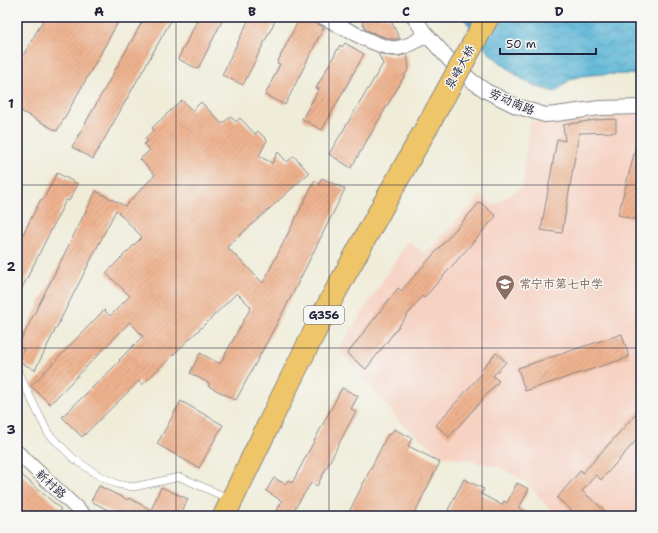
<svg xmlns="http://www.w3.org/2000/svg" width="658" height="533" font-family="'Shantell Sans','LXGW WenKai TC',sans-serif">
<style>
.built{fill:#f6d2c3}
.water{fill:url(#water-waves);stroke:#3c6b88}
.building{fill:url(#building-hatch)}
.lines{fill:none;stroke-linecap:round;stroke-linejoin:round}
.service-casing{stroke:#88878a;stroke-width:8}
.minor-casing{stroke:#88878a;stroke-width:16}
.trunk-casing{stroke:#88878a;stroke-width:24}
.service{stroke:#fff;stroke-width:7}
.minor{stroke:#fff;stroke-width:14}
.trunk{stroke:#eec569;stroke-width:22}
.trunk-bridge-casing{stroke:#88878a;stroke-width:24;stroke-linecap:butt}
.trunk-bridge{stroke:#eec569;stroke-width:22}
.grid{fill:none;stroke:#22223b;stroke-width:1;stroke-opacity:0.55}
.labels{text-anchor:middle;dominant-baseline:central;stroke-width:3;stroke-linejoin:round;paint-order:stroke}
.shield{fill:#f6f6f2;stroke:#626272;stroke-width:1}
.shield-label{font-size:11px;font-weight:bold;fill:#22223b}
.street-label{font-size:12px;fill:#22223b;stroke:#f6f6f2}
.education-label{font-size:12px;fill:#785e54;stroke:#f6f6f2;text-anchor:start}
.neatline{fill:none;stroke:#22223b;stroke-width:1.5}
.grid-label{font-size:13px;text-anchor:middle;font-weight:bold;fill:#22223b}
</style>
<defs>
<pattern id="water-waves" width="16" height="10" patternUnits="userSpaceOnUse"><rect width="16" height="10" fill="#57b4d6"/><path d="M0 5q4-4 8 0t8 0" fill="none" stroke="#4892af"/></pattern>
<pattern id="building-hatch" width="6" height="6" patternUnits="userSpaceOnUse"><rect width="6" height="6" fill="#eeb28f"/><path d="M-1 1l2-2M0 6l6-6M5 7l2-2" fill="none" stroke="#cc997c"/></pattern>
</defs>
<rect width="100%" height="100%" fill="#f6f6f2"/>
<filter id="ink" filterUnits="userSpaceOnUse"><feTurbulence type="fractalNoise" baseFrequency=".025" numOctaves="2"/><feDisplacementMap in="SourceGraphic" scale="8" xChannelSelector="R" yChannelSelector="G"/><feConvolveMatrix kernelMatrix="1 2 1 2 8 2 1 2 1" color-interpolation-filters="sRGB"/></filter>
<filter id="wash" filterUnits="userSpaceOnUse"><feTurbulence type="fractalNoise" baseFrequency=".012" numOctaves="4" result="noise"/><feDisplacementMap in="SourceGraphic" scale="16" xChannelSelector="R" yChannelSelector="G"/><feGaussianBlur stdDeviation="0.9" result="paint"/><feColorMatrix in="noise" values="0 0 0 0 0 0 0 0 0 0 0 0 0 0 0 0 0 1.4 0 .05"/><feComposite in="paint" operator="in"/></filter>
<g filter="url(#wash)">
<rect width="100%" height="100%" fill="#efecd8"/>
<path class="built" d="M 625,113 L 641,116 L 641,516 L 556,516 L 527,483 L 500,467 L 441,455 L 401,423 L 339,349 L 408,241 L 425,254 L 481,195 L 493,206 L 522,187 L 530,122 Z"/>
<path class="water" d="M 463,17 L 641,17 L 641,74 C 624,75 583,72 570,80 C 565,83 561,88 555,92 L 537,87 L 520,78 L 490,54 Z"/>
<g id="blocks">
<path class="building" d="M 45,17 L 121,17 L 57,131 L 17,109 L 17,66 Z
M 145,17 L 173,17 L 93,159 L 72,147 Z
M 199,17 L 224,17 L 198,69 L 178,59 Z
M 250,17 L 277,17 L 243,85 L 222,75 Z
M 303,17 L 324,27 L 285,105 L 265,95 L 280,64 L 277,63 L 299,19 L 301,21 Z
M 360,17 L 389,17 L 400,39 L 392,39 L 384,37 L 366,30 Z
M 345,43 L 364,54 L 322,130 L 302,119 L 319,89 L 316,88 L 335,54 L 340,45 L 342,47 Z
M 378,53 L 390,56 L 400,56 L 407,54 L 409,68 L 351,168 L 329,154 L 383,64 Z
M 182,100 L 192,111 L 201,102 L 222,124 L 231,116 L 236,122 L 240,118 L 255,134 L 258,131 L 267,140 L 259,156 L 272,163 L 278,152 L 287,162 L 294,156 L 309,173 L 227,247 L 263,283 L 315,180 L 319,184 L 322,178 L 345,189 L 291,297 L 236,400 L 208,386 L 210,384 L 190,373 L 200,353 L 220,364 L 251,307 L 237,293 L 142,385 L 139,381 L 82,437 L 62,417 L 120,361 L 119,360 L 143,336 L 130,322 L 50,404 L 31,386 L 104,310 L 110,316 L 130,296 L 106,273 L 142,237 L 116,210 L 35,370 L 18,361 L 24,349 L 18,346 L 96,191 L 125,206 L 155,175 L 140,159 L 150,150 L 144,144 L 148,141 L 145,138 L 154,130 L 152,128 Z
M 616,119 L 616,132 L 579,133 L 562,233 L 541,230 L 557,139 L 565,141 L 563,125 L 595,120 Z
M 638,139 L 641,140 L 641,221 L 618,215 Z
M 57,173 L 78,184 L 69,201 L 66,200 L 17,298 L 17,246 L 41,199 L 43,200 Z
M 480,202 L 496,216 L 424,298 L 422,296 L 366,369 L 347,354 L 398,288 L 401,291 Z
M 622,334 L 629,357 L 525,391 L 518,368 Z
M 496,353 L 506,362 L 493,376 L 499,381 L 449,437 L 436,425 L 483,372 L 481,370 Z
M 342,388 L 358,396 L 351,409 L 356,411 L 317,486 L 311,483 L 290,516 L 274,516 L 282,501 L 266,491 L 274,478 L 285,484 L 288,480 L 292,483 Z
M 181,401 L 223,425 L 199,468 L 157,444 Z
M 641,408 L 641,435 L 601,480 L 596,475 L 582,491 L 611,516 L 578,516 L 557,498 L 581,470 L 583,473 Z
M 394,429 L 412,438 L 408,446 L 440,462 L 413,516 L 347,516 L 388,434 L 390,435 Z
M 17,471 L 61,509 L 55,516 L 17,516 Z
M 464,479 L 484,489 L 481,494 L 502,505 L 504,501 L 507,503 L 517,483 L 529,489 L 519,508 L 535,516 L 459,516 L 448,510 Z
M 99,486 L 128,500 L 129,498 L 151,510 L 161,487 L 188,499 L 180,516 L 119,516 L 91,501 Z"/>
</g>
</g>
<g filter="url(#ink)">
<use href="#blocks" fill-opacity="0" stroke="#88878a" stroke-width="1"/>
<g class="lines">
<g class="service-casing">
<path id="service" d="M 17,370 L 48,433 L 74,459 L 98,475 L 117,484 L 133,487 L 180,477 L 230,499"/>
</g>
<g class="minor-casing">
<path id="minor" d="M 323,17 C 340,25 381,51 398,48 C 409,46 418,41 426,34
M 414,17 L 424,32 L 455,66 L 472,81 L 486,91 L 516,106 L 545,115 L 556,114 L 600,108 L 641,107
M 17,452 L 85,516"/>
</g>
<g class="trunk-casing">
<path id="trunk" d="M 224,516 C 260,443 294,370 332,298 C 365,238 398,178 432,118"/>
</g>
<use href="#service" class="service"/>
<use href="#minor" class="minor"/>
<use href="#trunk" class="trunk"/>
<g class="trunk-bridge-casing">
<path id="trunk-bridge" d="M 432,118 L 488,17"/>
</g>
<use href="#trunk-bridge" class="trunk-bridge"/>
</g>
</g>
<path class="grid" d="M 176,17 L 176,516M 329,17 L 329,516M 482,17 L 482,516M 17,185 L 641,185M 17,348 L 641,348"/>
<defs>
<g id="school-pin" transform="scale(1)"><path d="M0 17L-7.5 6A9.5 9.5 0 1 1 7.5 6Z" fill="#8d6e63" stroke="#f6f6f2"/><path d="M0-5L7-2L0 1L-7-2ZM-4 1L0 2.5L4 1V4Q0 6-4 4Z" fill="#fff"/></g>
</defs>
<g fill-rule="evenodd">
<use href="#school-pin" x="505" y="284"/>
</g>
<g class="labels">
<rect class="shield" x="304" y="306" width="40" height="18" rx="3"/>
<g class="shield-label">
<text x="324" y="315">G356</text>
</g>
<g class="street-label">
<text transform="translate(460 67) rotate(-61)">泉峰大桥</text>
<text transform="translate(512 102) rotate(23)">劳动南路</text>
<text transform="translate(51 484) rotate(43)">新村路</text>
</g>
<g class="education-label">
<text x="519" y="284">常宁市第七中学</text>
</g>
</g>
<rect width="658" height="533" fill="none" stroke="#f6f6f2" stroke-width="44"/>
<path d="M500 48v6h96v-6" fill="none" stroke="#22223b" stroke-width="2"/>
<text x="506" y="48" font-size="12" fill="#22223b" stroke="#f6f6f2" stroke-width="3" paint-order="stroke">50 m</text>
<rect x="22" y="22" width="614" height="489" class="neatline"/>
<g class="grid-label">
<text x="99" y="16">A</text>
<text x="252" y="16">B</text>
<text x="406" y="16">C</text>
<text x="559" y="16">D</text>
<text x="11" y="108">1</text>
<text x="11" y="271">2</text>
<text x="11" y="434">3</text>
</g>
</svg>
